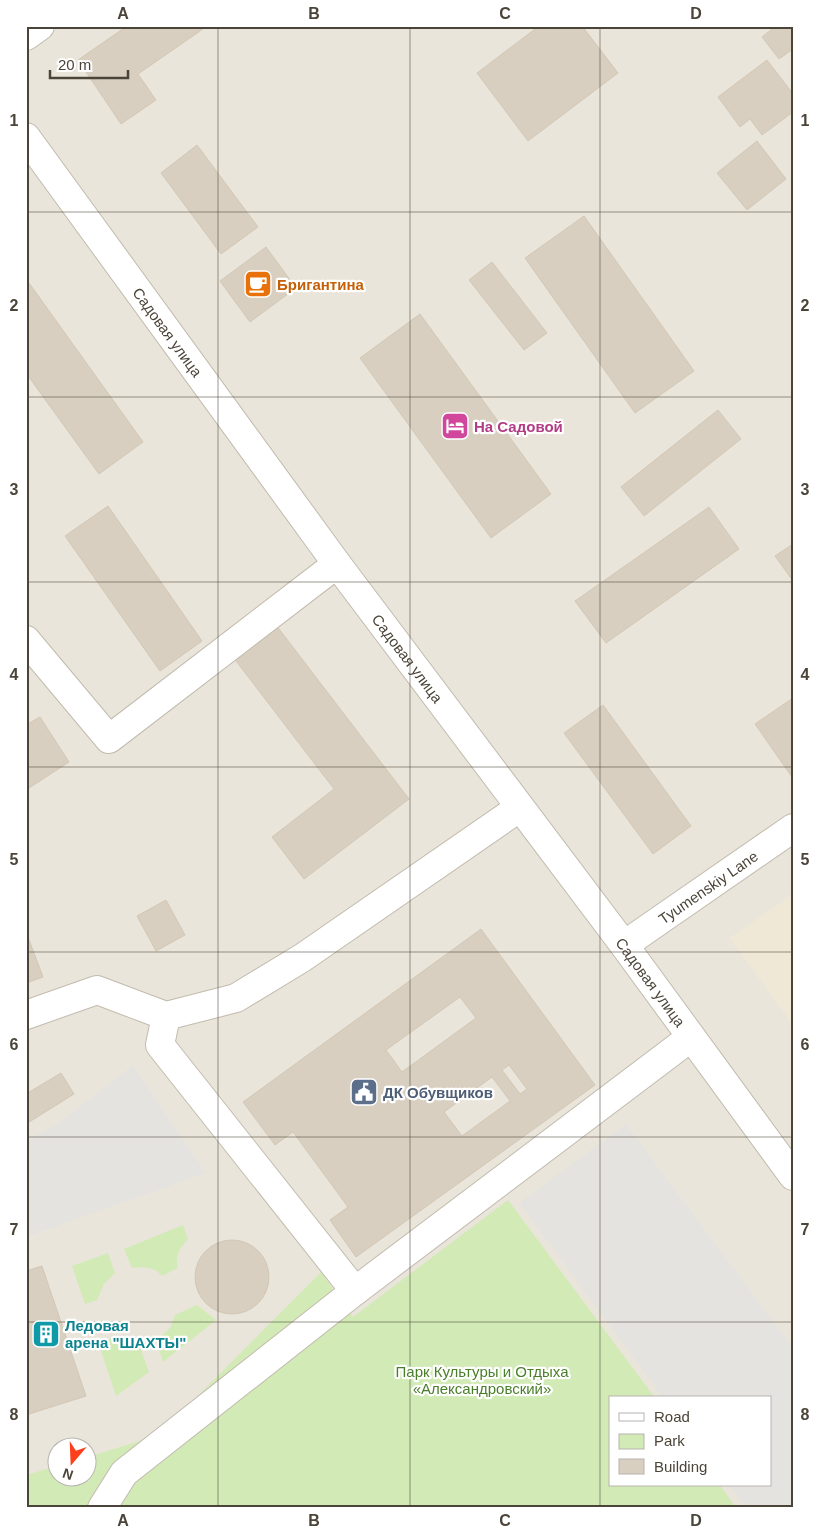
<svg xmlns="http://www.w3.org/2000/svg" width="819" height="1534" font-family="Arial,sans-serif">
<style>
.residential{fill:#eae5da;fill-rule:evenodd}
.education{fill:#efe8d6}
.green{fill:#d2eab5}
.parking{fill:#e5e3e0}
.building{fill:#d8cfc1;stroke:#d3c7b4;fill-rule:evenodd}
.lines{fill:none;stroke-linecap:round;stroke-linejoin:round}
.minor-casing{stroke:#c2bbae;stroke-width:30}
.minor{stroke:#fff;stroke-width:28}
.grid{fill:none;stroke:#4b4439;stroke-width:1;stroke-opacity:0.55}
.labels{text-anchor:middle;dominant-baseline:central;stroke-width:4.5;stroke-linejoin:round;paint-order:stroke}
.food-label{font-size:15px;font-weight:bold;fill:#c56008;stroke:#fff;text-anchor:start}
.street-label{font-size:15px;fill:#4b4439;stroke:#fff}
.hotel-label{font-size:15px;font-weight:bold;fill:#b23c85;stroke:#fff;text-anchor:start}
.service-label{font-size:15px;font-weight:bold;fill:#4e5e75;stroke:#fff;text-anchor:start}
.culture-label{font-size:15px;font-weight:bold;fill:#0d838f;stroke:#fff;text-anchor:start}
.park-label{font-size:15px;fill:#4a7f2a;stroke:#fff}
.neatline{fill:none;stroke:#4b4439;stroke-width:2}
.grid-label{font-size:16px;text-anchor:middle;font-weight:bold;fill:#4b4439}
</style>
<rect width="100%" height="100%" fill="#f6f3ec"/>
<path class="residential" d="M 26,26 L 793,26 L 793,1508 L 26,1508 ZM 610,1398 L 770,1398 L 770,1485 L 610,1485 ZM 58,1446 L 88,1446 L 88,1476 L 58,1476 Z"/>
<path class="education" d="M 793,894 L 793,1025 L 730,938 Z"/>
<path class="green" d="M 508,1200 L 655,1398 L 610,1398 L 610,1485 L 720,1485 L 736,1508 L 26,1508 L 26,1475 L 57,1466 L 58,1476 L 88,1476 L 88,1457 L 159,1435 L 321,1272 L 353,1317 Z
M 183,1225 L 188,1239 C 180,1247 175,1257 178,1268 L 162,1276 C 155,1267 143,1266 132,1268 L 124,1249 Z
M 108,1253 L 115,1273 L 104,1284 L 97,1300 L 85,1304 L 72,1266 Z
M 197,1305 L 216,1320 L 163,1362 L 156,1341 L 170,1328 L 175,1315 Z
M 113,1338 L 123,1346 L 140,1347 L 149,1372 L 116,1396 L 98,1342 Z"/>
<path class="parking" d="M 133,1065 L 206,1173 L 26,1237 L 26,1140 L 55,1126 Z
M 626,1124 L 793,1348 L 793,1508 L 745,1508 L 728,1485 L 770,1485 L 770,1398 L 663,1398 L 519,1203 Z"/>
<path class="building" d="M 127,26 L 201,26 L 203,29 L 138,74 L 156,100 L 121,124 L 78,60 Z
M 539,26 L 582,26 L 618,73 L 528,141 L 477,73 Z
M 776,26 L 793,26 L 793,49 L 779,59 L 762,37 Z
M 767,60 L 793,94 L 793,112 L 762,135 L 750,119 L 740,127 L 718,97 Z
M 757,141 L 786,179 L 747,210 L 717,173 Z
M 197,145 L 258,227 L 221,254 L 161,173 Z
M 584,216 L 694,371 L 635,413 L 525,258 Z
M 266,247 L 296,288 L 250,322 L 220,281 Z
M 492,262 L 547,333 L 524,350 L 469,280 Z
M 29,283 L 143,442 L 99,474 L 26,373 L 26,284 Z
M 420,314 L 551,494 L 491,538 L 360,358 Z
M 718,410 L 741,439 L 644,516 L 621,487 Z
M 108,506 L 202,641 L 160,671 L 65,536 Z
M 709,507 L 739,549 L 606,643 L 575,601 Z
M 793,544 L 793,581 L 775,556 Z
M 276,625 L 409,799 L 304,879 L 272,837 L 334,789 L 233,657 Z
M 793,698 L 793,776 L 792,777 L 755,724 Z
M 603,705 L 691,826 L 653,854 L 564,733 Z
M 40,717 L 69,762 L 26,790 L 26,725 Z
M 166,900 L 185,935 L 156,951 L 137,916 Z
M 481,929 L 595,1085 L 356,1257 L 330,1220 L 348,1207 L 293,1132 L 275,1145 L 243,1102 ZM 460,997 L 476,1018 L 402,1072 L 386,1050 ZM 509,1065 L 527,1089 L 520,1094 L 502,1070 ZM 492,1077 L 510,1101 L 462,1136 L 444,1112 Z
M 26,932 L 43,977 L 26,983 Z
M 61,1073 L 74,1094 L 26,1124 L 26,1094 Z
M195 1277a37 37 0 1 1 74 0a37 37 0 1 1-74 0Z
M 42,1266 L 86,1396 L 26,1415 L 26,1271 Z"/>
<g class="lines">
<g class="minor-casing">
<g id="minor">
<path d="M 26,36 L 40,26"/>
<path id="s1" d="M 26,137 L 337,564 L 624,945 L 793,1176"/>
<path d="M 26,640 L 109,739 L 337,564"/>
<path id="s2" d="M 624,945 L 793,828"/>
<path d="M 26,1015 L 97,990 L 166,1016 L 236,998 L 302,958 L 519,808"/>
<path d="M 355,1291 L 690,1038"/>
<path d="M 102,1508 L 124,1473 L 355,1291 L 160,1045 L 166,1016"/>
</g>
</g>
<use href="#minor" class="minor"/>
</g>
<path class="grid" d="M 218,26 L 218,1508M 410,26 L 410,1508M 600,26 L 600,1508M 26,212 L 793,212M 26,397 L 793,397M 26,582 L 793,582M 26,767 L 793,767M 26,952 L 793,952M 26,1137 L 793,1137M 26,1322 L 793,1322"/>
<defs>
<g id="cafe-square" transform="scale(1.4375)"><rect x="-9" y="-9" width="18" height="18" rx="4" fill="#e8710a" stroke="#fff"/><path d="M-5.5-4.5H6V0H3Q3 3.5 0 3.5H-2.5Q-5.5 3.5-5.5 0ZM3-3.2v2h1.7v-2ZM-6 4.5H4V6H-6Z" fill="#fff"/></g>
<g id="hotel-square" transform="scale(1.4375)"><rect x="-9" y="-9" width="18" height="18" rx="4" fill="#d1479c" stroke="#fff"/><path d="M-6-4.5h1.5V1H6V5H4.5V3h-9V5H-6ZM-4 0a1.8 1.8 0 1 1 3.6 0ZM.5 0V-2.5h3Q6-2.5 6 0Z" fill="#fff"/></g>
<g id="civic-square" transform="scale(1.4375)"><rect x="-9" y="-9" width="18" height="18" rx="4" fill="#5c6f8a" stroke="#fff"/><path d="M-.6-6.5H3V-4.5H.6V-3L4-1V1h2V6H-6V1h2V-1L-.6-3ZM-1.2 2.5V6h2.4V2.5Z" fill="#fff"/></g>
<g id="building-square" transform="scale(1.4375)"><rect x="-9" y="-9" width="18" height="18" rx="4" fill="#0f9aa8" stroke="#fff"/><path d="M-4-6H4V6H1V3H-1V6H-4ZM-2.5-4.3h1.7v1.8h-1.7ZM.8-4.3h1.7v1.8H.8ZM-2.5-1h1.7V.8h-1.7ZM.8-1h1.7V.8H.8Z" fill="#fff"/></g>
</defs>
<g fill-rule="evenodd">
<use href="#cafe-square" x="258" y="284"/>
<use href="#hotel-square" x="455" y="426"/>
<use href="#civic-square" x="364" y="1092"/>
<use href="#building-square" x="46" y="1334"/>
</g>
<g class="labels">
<g class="food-label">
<text x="277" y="284">Бригантина</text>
</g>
<g class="street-label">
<text stroke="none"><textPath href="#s1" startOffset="241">Садовая улица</textPath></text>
<text stroke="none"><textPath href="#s1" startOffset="646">Садовая улица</textPath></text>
<text stroke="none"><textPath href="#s2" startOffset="102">Tyumenskiy Lane</textPath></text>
<text stroke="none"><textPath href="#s1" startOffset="1051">Садовая улица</textPath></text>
</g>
<g class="hotel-label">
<text x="474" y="426">На Садовой</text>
</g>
<g class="service-label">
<text x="383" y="1092">ДК Обувщиков</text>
</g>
<g class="culture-label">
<text x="65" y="1325">Ледовая<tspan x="65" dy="17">арена "ШАХТЫ"</tspan></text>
</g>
<g class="park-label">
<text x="482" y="1371">Парк Культуры и Отдыха<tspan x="482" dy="17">«Александровский»</tspan></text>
</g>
</g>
<rect width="819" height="1534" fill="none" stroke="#ffffff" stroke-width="55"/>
<rect x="609" y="1396" width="162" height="90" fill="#ffffff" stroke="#b7b4b0"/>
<rect x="619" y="1413" width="25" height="8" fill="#ffffff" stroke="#b7b4b0"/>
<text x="654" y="1422" font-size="15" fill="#4b4439">Road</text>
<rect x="619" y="1434" width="25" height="15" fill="#d2eab5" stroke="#b7b4b0"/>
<text x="654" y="1446" font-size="15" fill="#4b4439">Park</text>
<rect x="619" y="1459" width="25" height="15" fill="#d8cfc1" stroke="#b7b4b0"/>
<text x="654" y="1472" font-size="15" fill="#4b4439">Building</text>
<g transform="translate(72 1462) rotate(199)"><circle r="24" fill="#ffffff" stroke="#b7b4b0"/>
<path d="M0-4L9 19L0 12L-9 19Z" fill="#fc3f1d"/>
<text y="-8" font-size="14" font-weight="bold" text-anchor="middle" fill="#4b4439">N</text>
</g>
<path d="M50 70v8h78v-8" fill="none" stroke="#4b4439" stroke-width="2.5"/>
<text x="58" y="70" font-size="15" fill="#4b4439" stroke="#ffffff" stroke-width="4" paint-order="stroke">20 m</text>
<rect x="28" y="28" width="764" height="1478" class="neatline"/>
<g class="grid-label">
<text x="123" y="19">A</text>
<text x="314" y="19">B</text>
<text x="505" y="19">C</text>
<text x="696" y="19">D</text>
<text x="14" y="126">1</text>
<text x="805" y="126">1</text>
<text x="14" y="311">2</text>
<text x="805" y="311">2</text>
<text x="14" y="495">3</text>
<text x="805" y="495">3</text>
<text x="14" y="680">4</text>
<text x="805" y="680">4</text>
<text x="14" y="865">5</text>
<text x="805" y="865">5</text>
<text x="14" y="1050">6</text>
<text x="805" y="1050">6</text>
<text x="14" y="1235">7</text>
<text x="805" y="1235">7</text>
<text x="14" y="1420">8</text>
<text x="805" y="1420">8</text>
<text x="123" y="1526">A</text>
<text x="314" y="1526">B</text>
<text x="505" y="1526">C</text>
<text x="696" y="1526">D</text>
</g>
</svg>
